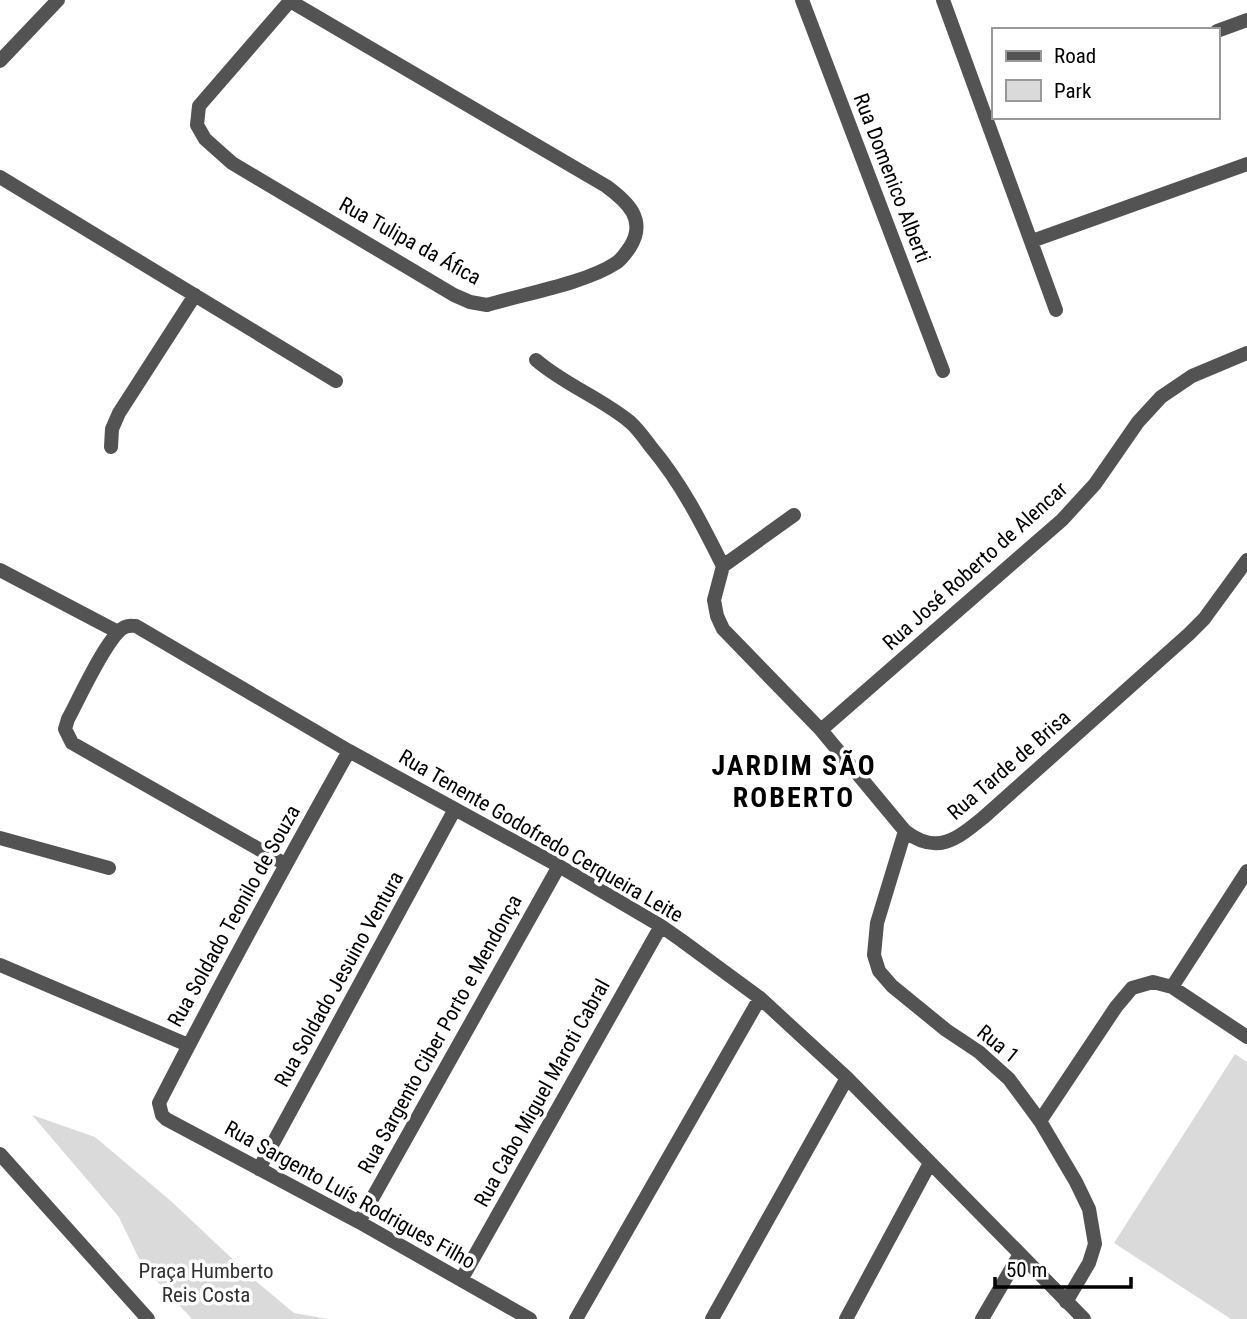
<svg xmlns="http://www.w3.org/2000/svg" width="1247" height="1319" font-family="'Roboto Condensed',sans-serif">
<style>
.green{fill:#dadada}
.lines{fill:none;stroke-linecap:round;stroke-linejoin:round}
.minor{stroke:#535353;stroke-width:14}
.labels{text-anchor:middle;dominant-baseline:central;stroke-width:7;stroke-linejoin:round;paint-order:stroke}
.street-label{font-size:21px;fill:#000;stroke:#fff}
.park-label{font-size:21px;fill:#313131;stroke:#fff}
.district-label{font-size:28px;font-weight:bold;letter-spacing:2px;fill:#000;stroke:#fff}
</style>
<rect width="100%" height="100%" fill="#fff"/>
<path class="green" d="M 1235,1054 L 1247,1062 L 1247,1319 L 1231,1319 L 1114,1243 Z
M 32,1115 L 95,1137 L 172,1202 L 258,1283 L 294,1313 L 328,1319 L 192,1319 L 142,1265 L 119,1217 Z"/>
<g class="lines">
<path class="minor" d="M 289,0 L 290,1 L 606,186 C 628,202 647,220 630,247 C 626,253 621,260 616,263 C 586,283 523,294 487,305 L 470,302 L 454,295 L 232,163 L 205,139 L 197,125 L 199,106 L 290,1
M 802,0 L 943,371
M 943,0 L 1056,310
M 1217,31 L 1247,20
M 0,61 L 58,0
M 0,177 L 336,381
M 1032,241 L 1247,164
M 536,360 C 565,385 601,398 630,422 C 638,429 645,439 651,447 C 682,484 702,524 723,566
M 111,447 L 112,429 L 119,413 L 195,295
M 794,515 L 723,566 L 714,600 L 717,616 L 723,629 L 821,730 L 905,831 C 937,856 957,839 984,817 L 1189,634 L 1204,619 L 1247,560
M 0,570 L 118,632
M 821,730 L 1062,520 L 1095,484 L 1138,422 L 1161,397 L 1192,376 L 1247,353
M 349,751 C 284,867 220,984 159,1103 L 162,1115 L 166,1119 L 359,1222 L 530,1319
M 905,831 L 877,923 L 874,955 L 879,971 L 892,986 L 946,1030 L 979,1052 L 1009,1079 L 1040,1121 L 1076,1182 L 1089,1209 L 1095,1244 L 1089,1263 L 1066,1302
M 0,838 L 109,868
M 285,864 L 72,743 L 65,729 L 68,719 C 78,701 108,634 125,627 C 129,625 132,626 136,626 L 349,751 L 559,866 L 661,926 L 681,940 L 760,998 L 847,1078 L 1084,1319
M 0,965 L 188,1045
M 1172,987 L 1247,871
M 1040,1121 L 1116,1007 L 1132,988 L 1153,982 L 1172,987 L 1247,1037
M 0,1154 L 148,1319
M 259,1169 L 455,809
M 359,1222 L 559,866
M 461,1280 L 661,926
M 576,1319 L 760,998
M 712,1319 L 847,1078
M 846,1319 L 930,1163
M 982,1319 L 1020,1254"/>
</g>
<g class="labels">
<g class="street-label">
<text transform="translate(892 178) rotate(69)">Rua Domenico Alberti</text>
<text transform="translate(410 241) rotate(29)">Rua Tulipa da Áfica</text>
<text transform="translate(975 566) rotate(-42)">Rua José Roberto de Alencar</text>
<text transform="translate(1009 765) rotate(-41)">Rua Tarde de Brisa</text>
<text transform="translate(541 836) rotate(30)">Rua Tenente Godofredo Cerqueira Leite</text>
<text transform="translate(234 916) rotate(-61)">Rua Soldado Teonilo de Souza</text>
<text transform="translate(339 979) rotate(-61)">Rua Soldado Jesuino Ventura</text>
<text transform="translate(440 1034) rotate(-61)">Rua Sargento Ciber Porto e Mendonça</text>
<text transform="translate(998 1044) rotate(39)">Rua 1</text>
<text transform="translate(542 1093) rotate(-61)">Rua Cabo Miguel Maroti Cabral</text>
<text transform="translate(350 1195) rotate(29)">Rua Sargento Luís Rodrigues Filho</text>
</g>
<g class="park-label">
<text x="206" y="1271">Praça Humberto<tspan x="206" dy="24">Reis Costa</tspan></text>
</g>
<g class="district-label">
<text x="794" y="765">JARDIM SÃO<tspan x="794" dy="32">ROBERTO</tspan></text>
</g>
</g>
<rect x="992" y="28" width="228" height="91" fill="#ffffff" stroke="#999999" stroke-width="2"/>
<rect x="1006" y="51" width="35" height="10" fill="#535353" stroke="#999999" stroke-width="2"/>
<text x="1054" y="63" font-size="21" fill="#000000">Road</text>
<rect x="1006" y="80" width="35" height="21" fill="#dadada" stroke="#999999" stroke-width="2"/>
<text x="1054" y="98" font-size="21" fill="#000000">Park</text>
<path d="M995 1277v10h136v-10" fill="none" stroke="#000000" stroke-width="3.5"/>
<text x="1006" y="1277" font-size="21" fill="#000000" stroke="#ffffff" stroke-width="5" paint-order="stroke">50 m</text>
</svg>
